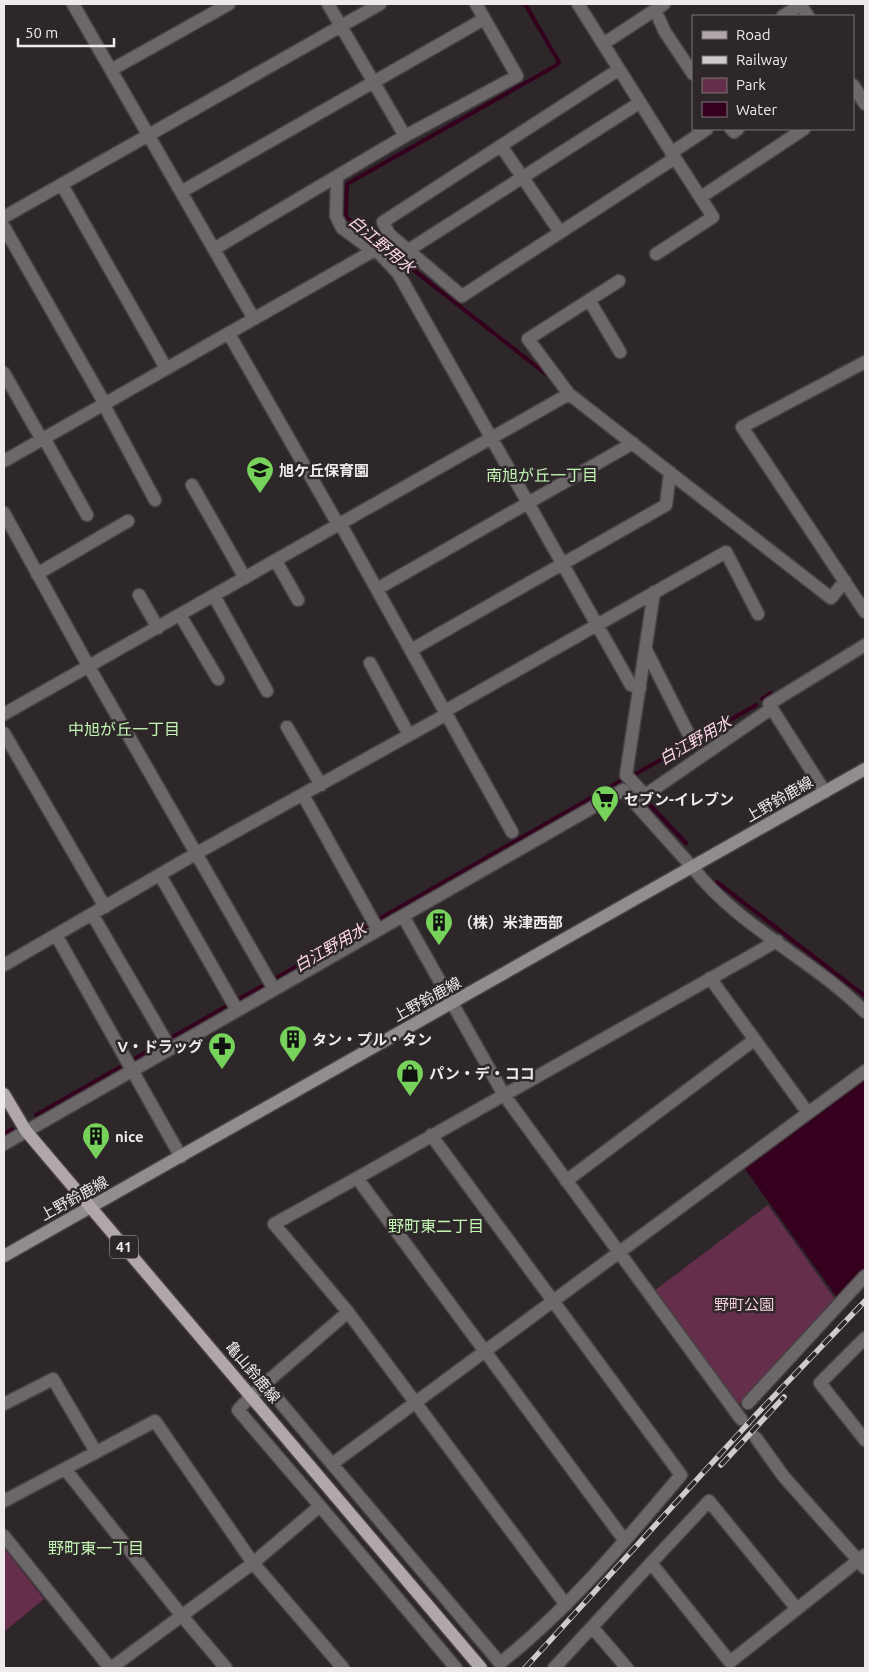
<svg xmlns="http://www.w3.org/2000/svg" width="869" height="1672" font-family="Ubuntu,'Noto Sans JP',sans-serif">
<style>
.green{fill:#652e4a}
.water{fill:#34001e}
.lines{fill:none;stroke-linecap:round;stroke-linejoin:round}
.stream{stroke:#34001e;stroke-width:4}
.minor-tunnel{stroke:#4b4447;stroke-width:12;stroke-dasharray:12 6;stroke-linecap:butt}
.minor-casing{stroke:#494245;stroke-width:15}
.tertiary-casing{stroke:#494245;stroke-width:15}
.secondary-casing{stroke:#494245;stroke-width:15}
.primary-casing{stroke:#494245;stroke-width:15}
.minor{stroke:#6c686a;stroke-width:12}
.tertiary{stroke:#6c686a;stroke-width:12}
.secondary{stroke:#928c8e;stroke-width:12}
.primary{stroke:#afa7aa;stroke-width:12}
.rail-casing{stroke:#d0cacc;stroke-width:5.5}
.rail{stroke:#2e272a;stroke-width:4;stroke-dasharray:11;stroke-linecap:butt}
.labels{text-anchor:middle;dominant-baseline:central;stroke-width:5;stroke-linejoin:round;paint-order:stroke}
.shield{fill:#2e272a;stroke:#b4afb1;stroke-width:1}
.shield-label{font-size:14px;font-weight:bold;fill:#eee9eb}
.poi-label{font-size:15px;font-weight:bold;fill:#eee9eb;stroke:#2e272a;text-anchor:start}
.street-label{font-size:15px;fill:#eee9eb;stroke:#2e272a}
.park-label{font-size:15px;fill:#f3ccdd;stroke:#2e272a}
.water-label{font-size:16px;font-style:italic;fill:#fed7e8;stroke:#2e272a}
.neighbourhood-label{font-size:16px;fill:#c2f4b3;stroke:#2e272a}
</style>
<rect width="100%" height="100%" fill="#2e272a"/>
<path class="green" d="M 768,1205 L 835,1299 L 740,1404 L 736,1403 L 654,1291 Z
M 4,1548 L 44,1599 L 4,1632 Z"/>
<path class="water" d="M 865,1079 L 865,1269 L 838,1299 L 745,1169 Z"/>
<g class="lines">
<path class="stream" d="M 525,4 L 559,62 L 557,65 L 347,184 L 346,217 L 551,378
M 762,699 L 771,693
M 634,775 L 756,705
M 648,803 L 686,843
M 717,882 L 865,996
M 36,1115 L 624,779
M 4,1134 L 12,1129"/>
<path class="minor-tunnel" d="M 741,1419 L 756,1438"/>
<g class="minor-casing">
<path id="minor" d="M 73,4 L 254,319
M 328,4 L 405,136
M 578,4 L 675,158 L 462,296 L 389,234 L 383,222 L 618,70
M 800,4 L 808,16
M 655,10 L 665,32 L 693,74
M 783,16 L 793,10
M 603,44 L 664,4
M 111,70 L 229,4
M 853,85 L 865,104
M 731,129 L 734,132 L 738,129
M 501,146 L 560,232
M 671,153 L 707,129
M 337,177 L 336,216 L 342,228 L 373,251 L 379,253 L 398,273 L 631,685 L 640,688
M 62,185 L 166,368
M 181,192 L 484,19
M 701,197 L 804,129
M 4,217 L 380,4
M 4,227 L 105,404
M 214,249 L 405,136 L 517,76 L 476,4
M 407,251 L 639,103
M 656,254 L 713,217 L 675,158
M 619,281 L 528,339 L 569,394 L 831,598 L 845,581
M 589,300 L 620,352
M 229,334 L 339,526
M 865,362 L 742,427 L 865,612
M 4,373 L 42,440
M 104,405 L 155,500
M 44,438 L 87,515
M 4,461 L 373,251
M 192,485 L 245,578
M 4,513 L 89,667 L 274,989
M 341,525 L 512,832
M 276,561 L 298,600
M 37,574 L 128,521
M 377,589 L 633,443
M 139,595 L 158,628
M 214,596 L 267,691
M 180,615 L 218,679
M 411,650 L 666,505 L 670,472
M 646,650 L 690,737
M 370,663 L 409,735
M 445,711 L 726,552 L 758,614
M 4,714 L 569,394
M 287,727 L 321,785
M 4,733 L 105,907
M 825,792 L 769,704 L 865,645
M 303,795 L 378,930
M 645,795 L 626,775 L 654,592
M 638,800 L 772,708
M 160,875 L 237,1010
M 92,914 L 170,1048
M 403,916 L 504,1095 L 741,1419
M 56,935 L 181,1157
M 4,965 L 197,853 L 447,714
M 710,978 L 808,1113
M 4,1144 L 623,790 L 693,868
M 357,1178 L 777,941
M 566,1181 L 754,1040
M 865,1338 L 820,1383 L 865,1440
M 265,1384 L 332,1464 L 865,1071
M 748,1403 L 865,1276
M 4,1404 L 53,1379 L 96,1452
M 756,1438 L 784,1477 L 865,1568
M 332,1464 L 500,1663 C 569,1609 625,1541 681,1475 L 431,1135
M 65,1469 L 182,1616 L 226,1668
M 4,1501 L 155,1421 L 253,1563 L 343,1668
M 320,1506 L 456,1668
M 4,1536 L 110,1668
M 566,1605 L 348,1312 L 274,1224 L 357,1178 L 625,1541
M 797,1609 L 709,1501 L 651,1563 L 730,1662 L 865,1555
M 592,1627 L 627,1668
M 111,1668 L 253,1563 L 320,1506 L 238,1410 L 252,1395 L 348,1312
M 554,1668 L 651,1563"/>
</g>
<g class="tertiary-casing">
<path id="tertiary" d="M 693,868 C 739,927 812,959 865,1012"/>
</g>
<g class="secondary-casing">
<path id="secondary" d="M 4,1256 L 865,769"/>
</g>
<g class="primary-casing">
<path id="primary" d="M 4,1094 L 26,1131 L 481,1668"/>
</g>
<use href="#minor" class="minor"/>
<use href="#tertiary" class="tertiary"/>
<use href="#secondary" class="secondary"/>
<use href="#primary" class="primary"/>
<g class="rail-casing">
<path id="rail" d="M 721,1465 L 784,1397
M 525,1668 L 754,1417 L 865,1301"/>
</g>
<use href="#rail" class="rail"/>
</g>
<defs>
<g id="school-pin" transform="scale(1.4375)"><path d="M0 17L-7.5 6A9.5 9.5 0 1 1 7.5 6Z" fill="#76d25a" stroke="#2e272a"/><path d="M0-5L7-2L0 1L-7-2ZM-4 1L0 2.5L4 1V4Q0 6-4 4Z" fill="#111"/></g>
<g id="supermarket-pin" transform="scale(1.4375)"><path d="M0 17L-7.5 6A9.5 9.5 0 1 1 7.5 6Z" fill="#76d25a" stroke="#2e272a"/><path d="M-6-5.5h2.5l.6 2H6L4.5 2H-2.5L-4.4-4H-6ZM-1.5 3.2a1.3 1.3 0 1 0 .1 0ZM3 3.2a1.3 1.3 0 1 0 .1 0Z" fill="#111"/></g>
<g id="building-pin" transform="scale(1.4375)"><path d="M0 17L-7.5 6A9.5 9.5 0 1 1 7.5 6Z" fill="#76d25a" stroke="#2e272a"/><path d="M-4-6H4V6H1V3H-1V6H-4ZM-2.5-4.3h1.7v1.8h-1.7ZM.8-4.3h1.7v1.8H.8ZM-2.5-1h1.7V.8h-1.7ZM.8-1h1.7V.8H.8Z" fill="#111"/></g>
<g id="pharmacy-pin" transform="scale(1.4375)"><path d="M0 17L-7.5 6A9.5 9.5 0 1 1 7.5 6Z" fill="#76d25a" stroke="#2e272a"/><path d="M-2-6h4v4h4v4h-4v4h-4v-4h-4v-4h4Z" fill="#111"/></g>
<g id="shop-pin" transform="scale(1.4375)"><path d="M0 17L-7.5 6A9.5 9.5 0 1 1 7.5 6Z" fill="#76d25a" stroke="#2e272a"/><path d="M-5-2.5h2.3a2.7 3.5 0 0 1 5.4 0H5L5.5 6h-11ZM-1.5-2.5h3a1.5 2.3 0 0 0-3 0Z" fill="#111"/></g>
</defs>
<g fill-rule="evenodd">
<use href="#school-pin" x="260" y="470"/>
<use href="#supermarket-pin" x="605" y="799"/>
<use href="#building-pin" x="439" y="922"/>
<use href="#building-pin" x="293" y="1039"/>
<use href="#pharmacy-pin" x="222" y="1046"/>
<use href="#shop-pin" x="410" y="1073"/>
<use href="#building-pin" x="96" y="1136"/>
</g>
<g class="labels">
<rect class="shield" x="110" y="1235.5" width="28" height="23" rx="4"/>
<g class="shield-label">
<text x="124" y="1247">41</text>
</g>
<g class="poi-label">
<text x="279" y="470">旭ケ丘保育園</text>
<text x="624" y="799">セブン-イレブン</text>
<text x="458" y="922">（株）米津西部</text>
<text x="312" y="1039">タン・プル・タン</text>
<text x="203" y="1046" text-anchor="end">V・ドラッグ</text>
<text x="429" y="1073">パン・デ・ココ</text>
<text x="115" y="1136">nice</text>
</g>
<g class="street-label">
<text transform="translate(779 799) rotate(-30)">上野鈴鹿線</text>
<text transform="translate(427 999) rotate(-29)">上野鈴鹿線</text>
<text transform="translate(74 1198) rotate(-29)">上野鈴鹿線</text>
<text transform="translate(253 1372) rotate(50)">亀山鈴鹿線</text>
</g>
<g class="park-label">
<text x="744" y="1304">野町公園</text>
</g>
<g class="water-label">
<text transform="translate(382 244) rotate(40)">白江野用水</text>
<text transform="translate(695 740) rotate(-30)">白江野用水</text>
<text transform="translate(330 947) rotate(-30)">白江野用水</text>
</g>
<g class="neighbourhood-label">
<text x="542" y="475">南旭が丘一丁目</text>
<text x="124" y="729">中旭が丘一丁目</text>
<text x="436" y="1226">野町東二丁目</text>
<text x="96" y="1548">野町東一丁目</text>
</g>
</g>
<rect width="869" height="1672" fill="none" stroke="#eee9eb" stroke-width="10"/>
<rect x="692" y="15" width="162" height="115" fill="#2e272a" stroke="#7b7577"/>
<rect x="702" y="31" width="25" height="8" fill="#afa7aa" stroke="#7b7577"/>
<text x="736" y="40" font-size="15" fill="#eee9eb">Road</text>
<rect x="702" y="56" width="25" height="8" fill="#d0cacc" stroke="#7b7577"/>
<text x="736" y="65" font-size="15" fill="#eee9eb">Railway</text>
<rect x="702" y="78" width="25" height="15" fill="#652e4a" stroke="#7b7577"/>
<text x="736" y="90" font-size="15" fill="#eee9eb">Park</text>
<rect x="702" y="102" width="25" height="15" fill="#34001e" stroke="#7b7577"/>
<text x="736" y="115" font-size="15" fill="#eee9eb">Water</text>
<path d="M18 38v8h96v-8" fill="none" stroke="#eee9eb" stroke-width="2.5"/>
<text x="25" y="38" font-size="15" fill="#eee9eb" stroke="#2e272a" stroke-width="4" paint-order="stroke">50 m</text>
</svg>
